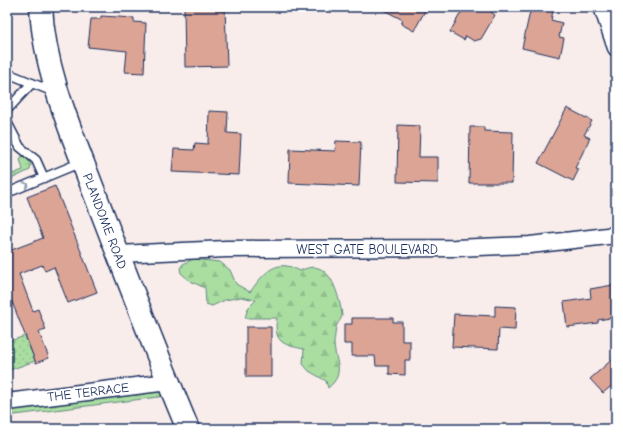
<svg xmlns="http://www.w3.org/2000/svg" width="623" height="436" font-family="'Comic Neue',sans-serif">
<style>
.grass{fill:url(#grass-tufts);stroke:#628680}
.forest{fill:url(#forest-firs);stroke:#628680}
.park{fill:url(#park-dots);stroke:#628680}
.building{fill:#dca495;stroke:#1b2f5e}
.lines{fill:none;stroke-linecap:round;stroke-linejoin:round}
.lane-casing{stroke:#1b2f5e;stroke-width:11}
.street-casing{stroke:#1b2f5e;stroke-width:19}
.secondary-casing{stroke:#1b2f5e;stroke-width:25}
.lane{stroke:#fff;stroke-width:8}
.street{stroke:#fff;stroke-width:16}
.secondary{stroke:#fff;stroke-width:22}
.oneway{stroke:#8d97ae}
.labels{text-anchor:middle;dominant-baseline:central;stroke-width:3.5;stroke-linejoin:round;paint-order:stroke}
.street-label{font-size:13px;fill:#1b2f5e;stroke:#fff}
</style>
<defs>
<pattern id="grass-tufts" width="24" height="20" patternUnits="userSpaceOnUse"><rect width="24" height="20" fill="#aadea1"/><path d="M3 7l-1-3M5 7V3M7 7l1-3M15 17l-1-3M17 17v-4M19 17l1-3" fill="none" stroke="#92bf8d"/></pattern>
<pattern id="forest-firs" width="22" height="20" patternUnits="userSpaceOnUse"><rect width="22" height="20" fill="#aadea1"/><path d="M5 1l3.5 6h-7zM16 11l3.5 6h-7z" fill="#92bf8d"/></pattern>
<pattern id="park-dots" width="8" height="8" patternUnits="userSpaceOnUse"><rect width="8" height="8" fill="#aadea1"/><path d="M2 2h.1M6 6h.1" fill="none" stroke="#92bf8d" stroke-width="1.8" stroke-linecap="round"/></pattern>
</defs>
<rect width="100%" height="100%" fill="#f8edea"/>
<filter id="ink" filterUnits="userSpaceOnUse"><feTurbulence type="fractalNoise" baseFrequency=".025" numOctaves="2"/><feDisplacementMap in="SourceGraphic" scale="8" xChannelSelector="R" yChannelSelector="G"/><feConvolveMatrix kernelMatrix="1 2 1 2 8 2 1 2 1" color-interpolation-filters="sRGB"/></filter>
<g filter="url(#ink)">
<path class="grass" d="M 22,156 L 26,157 L 31,164 L 30,170 L 7,181 L 7,176 L 23,170 L 20,159 Z
M 168,382 L 174,395 L 7,416 L 7,402 Z"/>
<path class="forest" d="M 193,259 L 220,262 L 230,270 L 236,284 L 250,292 C 264,273 276,257 300,271 C 324,258 334,281 339,300 C 340,305 342,311 342,316 C 341,320 337,323 336,327 C 335,331 335,338 334,342 C 334,361 347,372 328,388 L 326,381 L 309,371 L 303,364 L 304,349 C 283,345 273,342 277,318 L 245,318 L 248,308 L 256,300 L 241,297 L 225,300 L 212,306 L 206,304 L 205,288 L 190,281 L 181,273 L 180,268 L 183,264 Z"/>
<path class="park" d="M 25,336 L 35,361 L 7,371 L 7,342 Z"/>
<path class="building" d="M 184,7 L 225,7 L 227,66 L 185,67 Z
M 378,7 L 427,7 L 414,31 L 401,24 L 403,20 Z
M 464,7 L 494,7 L 491,12 L 495,15 L 481,39 L 474,41 L 466,36 L 464,40 L 450,32 Z
M 531,7 L 553,11 L 551,20 L 562,23 L 559,37 L 564,38 L 560,57 L 522,48 Z
M 101,16 L 134,18 L 134,22 L 146,23 L 144,73 L 125,72 L 127,51 L 88,47 L 91,19 L 101,19 Z
M 567,108 L 592,121 L 584,135 L 590,138 L 575,168 L 579,169 L 573,181 L 538,163 Z
M 209,111 L 228,112 L 227,133 L 241,134 L 239,175 L 172,172 L 174,149 L 194,150 L 195,143 L 208,144 Z
M 398,125 L 420,126 L 419,157 L 438,157 L 438,183 L 397,182 Z
M 470,127 L 484,127 L 484,131 L 513,132 L 512,183 L 469,183 Z
M 336,141 L 361,142 L 359,186 L 289,183 L 290,149 L 335,151 Z
M 55,186 L 97,292 L 68,303 L 54,267 L 45,271 L 42,265 L 19,274 L 33,311 L 38,309 L 46,330 L 39,332 L 49,358 L 36,363 L 7,289 L 7,247 L 9,251 L 43,238 L 27,197 Z
M 613,285 L 616,317 L 598,320 L 598,323 L 567,327 L 564,302 L 591,298 L 590,289 Z
M 495,306 L 516,307 L 515,330 L 499,329 L 498,349 L 452,347 L 454,314 L 495,316 Z
M 352,318 L 393,318 L 393,322 L 402,322 L 402,341 L 410,341 L 410,360 L 405,360 L 405,375 L 389,374 L 389,366 L 376,366 L 375,356 L 352,356 L 352,344 L 344,344 L 344,324 L 352,324 Z
M 246,327 L 271,327 L 271,377 L 246,377 Z
M 616,356 L 616,382 L 603,393 L 590,379 Z"/>
<g class="lines">
<g class="lane-casing">
<path id="lane" d="M 7,73 L 54,92
M 7,110 L 32,83
M 7,122 L 20,147 L 36,160 L 44,178
M 7,193 L 82,162"/>
</g>
<g class="street-casing">
<path id="street" d="M 602,7 L 616,48
M 118,254 L 226,249 L 455,248 L 530,245 L 616,235
M 7,402 L 168,382"/>
</g>
<g class="secondary-casing">
<path id="secondary" d="M 41,7 C 44,70 71,131 93,189 C 124,270 155,350 188,429"/>
</g>
<use href="#lane" class="lane"/>
<use href="#street" class="street"/>
<use href="#secondary" class="secondary"/>
</g>
<defs><path id="oneway-chevron" d="M-2-3.5L2.5 0L-2 3.5" fill="none" stroke-width="1.6" stroke-linecap="round" stroke-linejoin="round"/></defs>
<use class="oneway" href="#oneway-chevron" transform="translate(26 185) rotate(-22)"/>
</g>
<g class="labels">
<g class="street-label">
<text transform="translate(105 221) rotate(69)">PLANDOME ROAD</text>
<text x="367" y="249">WEST GATE BOULEVARD</text>
<text transform="translate(88 392) rotate(-7)">THE TERRACE</text>
</g>
</g>
<rect width="623" height="436" fill="none" stroke="#fff" stroke-width="24"/>
<rect x="12" y="12" width="599" height="412" fill="none" stroke="#1b2f5e" stroke-width="1.5" filter="url(#ink)"/>
</svg>
